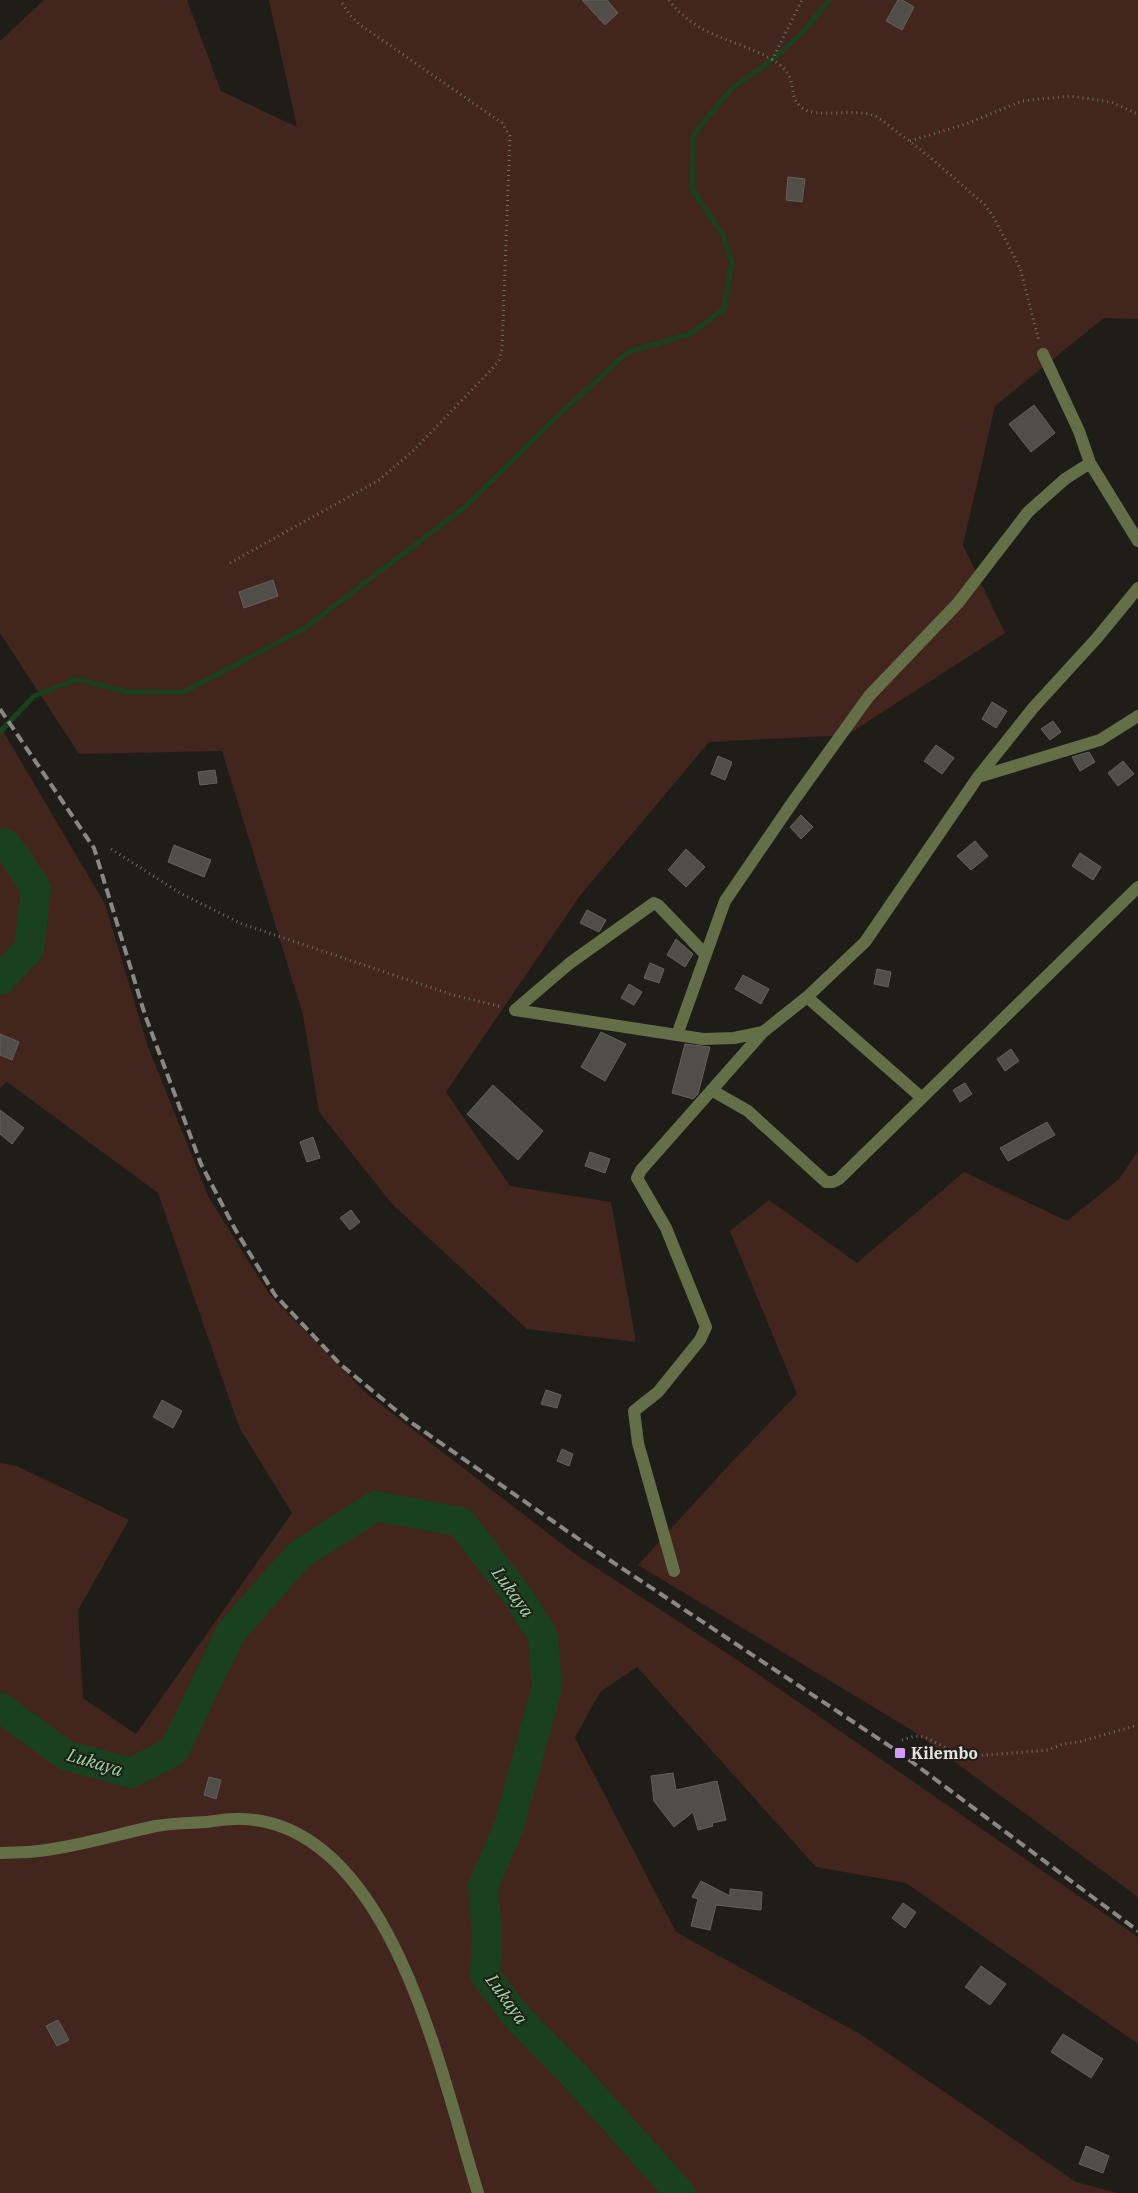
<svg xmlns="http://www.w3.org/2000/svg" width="1138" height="2193" font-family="'IBM Plex Serif',serif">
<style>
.green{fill:#42251d}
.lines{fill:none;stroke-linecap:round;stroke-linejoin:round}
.stream{stroke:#194120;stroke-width:5}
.river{stroke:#194120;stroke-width:30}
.building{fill:#514d48;stroke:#65605c}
.path{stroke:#6e6d68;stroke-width:3;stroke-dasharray:1 4;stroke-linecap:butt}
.minor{stroke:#656f47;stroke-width:12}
.rail{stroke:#898884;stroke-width:4;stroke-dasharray:10 5;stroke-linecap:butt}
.poi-dot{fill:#d69bfa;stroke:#1f1d18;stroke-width:2}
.labels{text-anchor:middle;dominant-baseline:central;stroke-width:4;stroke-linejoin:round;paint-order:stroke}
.poi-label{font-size:16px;font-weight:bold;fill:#e3e2df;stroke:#1f1d18;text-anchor:start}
.water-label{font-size:18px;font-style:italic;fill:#9cdca3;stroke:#1f1d18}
</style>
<rect width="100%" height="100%" fill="#1f1d18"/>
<path class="green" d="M 44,0 L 187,0 L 221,91 L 297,127 L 269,0 L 1138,0 L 1138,319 L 1104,318 L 995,406 L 963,545 L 1005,633 L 847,735 L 709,742 L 579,897 L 446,1092 L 510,1186 L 611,1202 L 636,1342 L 527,1329 L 392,1204 L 319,1112 L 303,1015 L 222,751 L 79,754 L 0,633 L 0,41 Z
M 0,726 L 105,904 L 148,1047 L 208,1196 L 269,1294 L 367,1394 L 575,1554 L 739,1661 L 1138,1937 L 1138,2044 L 906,1883 L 816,1867 L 637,1667 L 600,1692 L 575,1738 L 676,1932 L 860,2034 L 1076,2182 L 1117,2193 L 0,2193 L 0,1463 L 17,1466 L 129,1520 L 78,1610 L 83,1698 L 136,1734 L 292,1513 L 239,1427 L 158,1193 L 7,1082 L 0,1088 Z
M 1138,1151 L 1138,1897 L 913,1731 L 638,1565 L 728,1466 L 797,1394 L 730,1231 L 769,1200 L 857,1263 L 964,1172 L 1067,1221 L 1119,1179 Z"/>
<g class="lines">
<path class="stream" d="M 0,732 L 34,696 L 77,679 L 128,692 L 184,692 L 305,628 L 465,507 L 553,420 L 628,352 L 690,334 L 724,309 L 732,263 L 723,235 L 692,189 L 694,134 L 731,89 L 772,60 L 804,31 L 829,0"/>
<path class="river" d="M 0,842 L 7,845 L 36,888 L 29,949 L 0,980
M 0,1707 L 65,1755 L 131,1773 L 174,1751 L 231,1632 L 299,1555 L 376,1506 L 461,1522 L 517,1595 L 543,1636 L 547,1687 L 509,1826 L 483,1887 L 487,1931 L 485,1975 L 517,2017 L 575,2076 L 680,2193"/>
</g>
<path class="building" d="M 582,0 L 607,0 L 618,13 L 605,25 Z
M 898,0 L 902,0 L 914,7 L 902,30 L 886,21 Z
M 788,177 L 805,179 L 802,202 L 786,200 Z
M 1034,405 L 1055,433 L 1031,452 L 1009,424 Z
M 273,580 L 278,596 L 244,608 L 239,592 Z
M 992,702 L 1007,711 L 996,728 L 982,719 Z
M 1053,721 L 1061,732 L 1050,740 L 1041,729 Z
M 936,745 L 954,758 L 942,774 L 924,761 Z
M 1089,752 L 1095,762 L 1080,771 L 1072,757 Z
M 718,756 L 732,762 L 725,780 L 711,774 Z
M 1123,761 L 1134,774 L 1118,786 L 1108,773 Z
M 215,770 L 217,783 L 200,785 L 198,772 Z
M 801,815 L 813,827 L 801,839 L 790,827 Z
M 975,841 L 988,856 L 971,870 L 957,856 Z
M 174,845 L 211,860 L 204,877 L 168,862 Z
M 686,849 L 705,867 L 686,887 L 668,870 Z
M 1080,853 L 1101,867 L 1093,880 L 1072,866 Z
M 587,910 L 606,920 L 599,932 L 580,923 Z
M 676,939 L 693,954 L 685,967 L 667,955 Z
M 650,963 L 664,969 L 659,983 L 644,978 Z
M 877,969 L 891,972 L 888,987 L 874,984 Z
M 743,975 L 769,989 L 761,1004 L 735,989 Z
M 629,984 L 642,992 L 634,1005 L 621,998 Z
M 601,1032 L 626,1044 L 605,1081 L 581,1067 Z
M 0,1034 L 19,1042 L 12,1060 L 0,1055 Z
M 685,1044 L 710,1047 L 698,1094 L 693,1099 L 672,1093 Z
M 1011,1049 L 1019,1061 L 1005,1071 L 997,1059 Z
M 965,1083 L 972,1094 L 960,1102 L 953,1090 Z
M 493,1085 L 543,1131 L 518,1160 L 467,1114 Z
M 0,1110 L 24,1128 L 12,1144 L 0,1134 Z
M 1047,1122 L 1055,1135 L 1008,1161 L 1000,1148 Z
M 313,1137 L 320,1158 L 307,1162 L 300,1142 Z
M 590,1152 L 610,1159 L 605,1173 L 585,1166 Z
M 351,1210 L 360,1222 L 350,1230 L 340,1218 Z
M 546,1390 L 561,1395 L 557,1408 L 541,1404 Z
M 162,1400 L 182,1411 L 173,1428 L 153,1417 Z
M 562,1449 L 573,1454 L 569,1466 L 557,1461 Z
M 673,1773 L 676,1790 L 717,1781 L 726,1820 L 712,1823 L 713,1826 L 698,1830 L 693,1812 L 674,1827 L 654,1801 L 651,1776 Z
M 209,1777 L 221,1780 L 216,1799 L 204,1795 Z
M 701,1881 L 730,1896 L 730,1889 L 762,1892 L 761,1910 L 716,1905 L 710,1930 L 691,1926 L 698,1899 L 692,1897 Z
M 903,1903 L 916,1912 L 905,1928 L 892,1918 Z
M 981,1966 L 1006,1984 L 990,2005 L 965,1987 Z
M 58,2020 L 69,2040 L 57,2046 L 46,2026 Z
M 1063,2034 L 1103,2059 L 1091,2078 L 1051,2052 Z
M 1086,2146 L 1109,2156 L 1103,2173 L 1079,2164 Z"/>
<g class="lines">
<path class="path" d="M 669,0 C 699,39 735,38 773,60 C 802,78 785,93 801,107 C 816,120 854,107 875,116 C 883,120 890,127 897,132 C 928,154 956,180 985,205 L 993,216 L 1020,268 L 1039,341
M 772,60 L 802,0
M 910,141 L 966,124 L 1022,101 L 1070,96 L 1111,102 L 1138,114
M 230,563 L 379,480 L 413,451 L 492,369 L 499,360 L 502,349 L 510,136 L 502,123 L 359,24 L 350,15 L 340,0
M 111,849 L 180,893 L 242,924 L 453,995 L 502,1007
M 902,1740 L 915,1736 L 925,1737 L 962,1756 L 989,1755 L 1048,1750 L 1063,1744 L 1079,1742 L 1138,1725"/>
<path class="minor" d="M 1043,354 L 1079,431 L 1090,463 L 1138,541
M 978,777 L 1100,740 L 1138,716
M 807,997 L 922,1098
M 515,1010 L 703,1039 L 734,1038 L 763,1032 L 807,997 L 865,942 L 978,777 L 1033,708 L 1097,638 L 1138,588
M 515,1010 L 570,963 L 654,903 L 658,905 L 705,954
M 677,1035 L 725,901 L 792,803 L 869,696 L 958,603 L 1028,512 L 1065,479 L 1090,463
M 713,1091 L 748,1111 L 826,1182 L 833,1182 L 839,1179 L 1138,887
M 674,1571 L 638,1443 L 634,1411 L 658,1392 L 700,1340 L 706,1327 L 666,1228 L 637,1178 L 641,1170 L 763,1032
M 0,1853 C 13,1852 25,1853 38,1851 C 78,1847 117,1834 156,1826 C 172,1823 189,1823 205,1822 C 217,1821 231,1818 243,1819 C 393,1825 442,2080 478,2193"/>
<path class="rail" d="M 0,709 L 94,848 L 145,1015 L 201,1164 L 235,1229 L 275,1295 L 340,1364 L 409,1421 L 593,1549 L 900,1753 L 1138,1931"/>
</g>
<rect class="poi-dot" x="894" y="1747" width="12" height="12" rx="2.5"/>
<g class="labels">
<g class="poi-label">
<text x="911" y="1753">Kilembo</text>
</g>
<g class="water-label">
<text transform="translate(513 1592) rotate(54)">Lukaya</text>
<text transform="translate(95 1762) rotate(17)">Lukaya</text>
<text transform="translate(507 1999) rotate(54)">Lukaya</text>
</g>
</g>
</svg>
